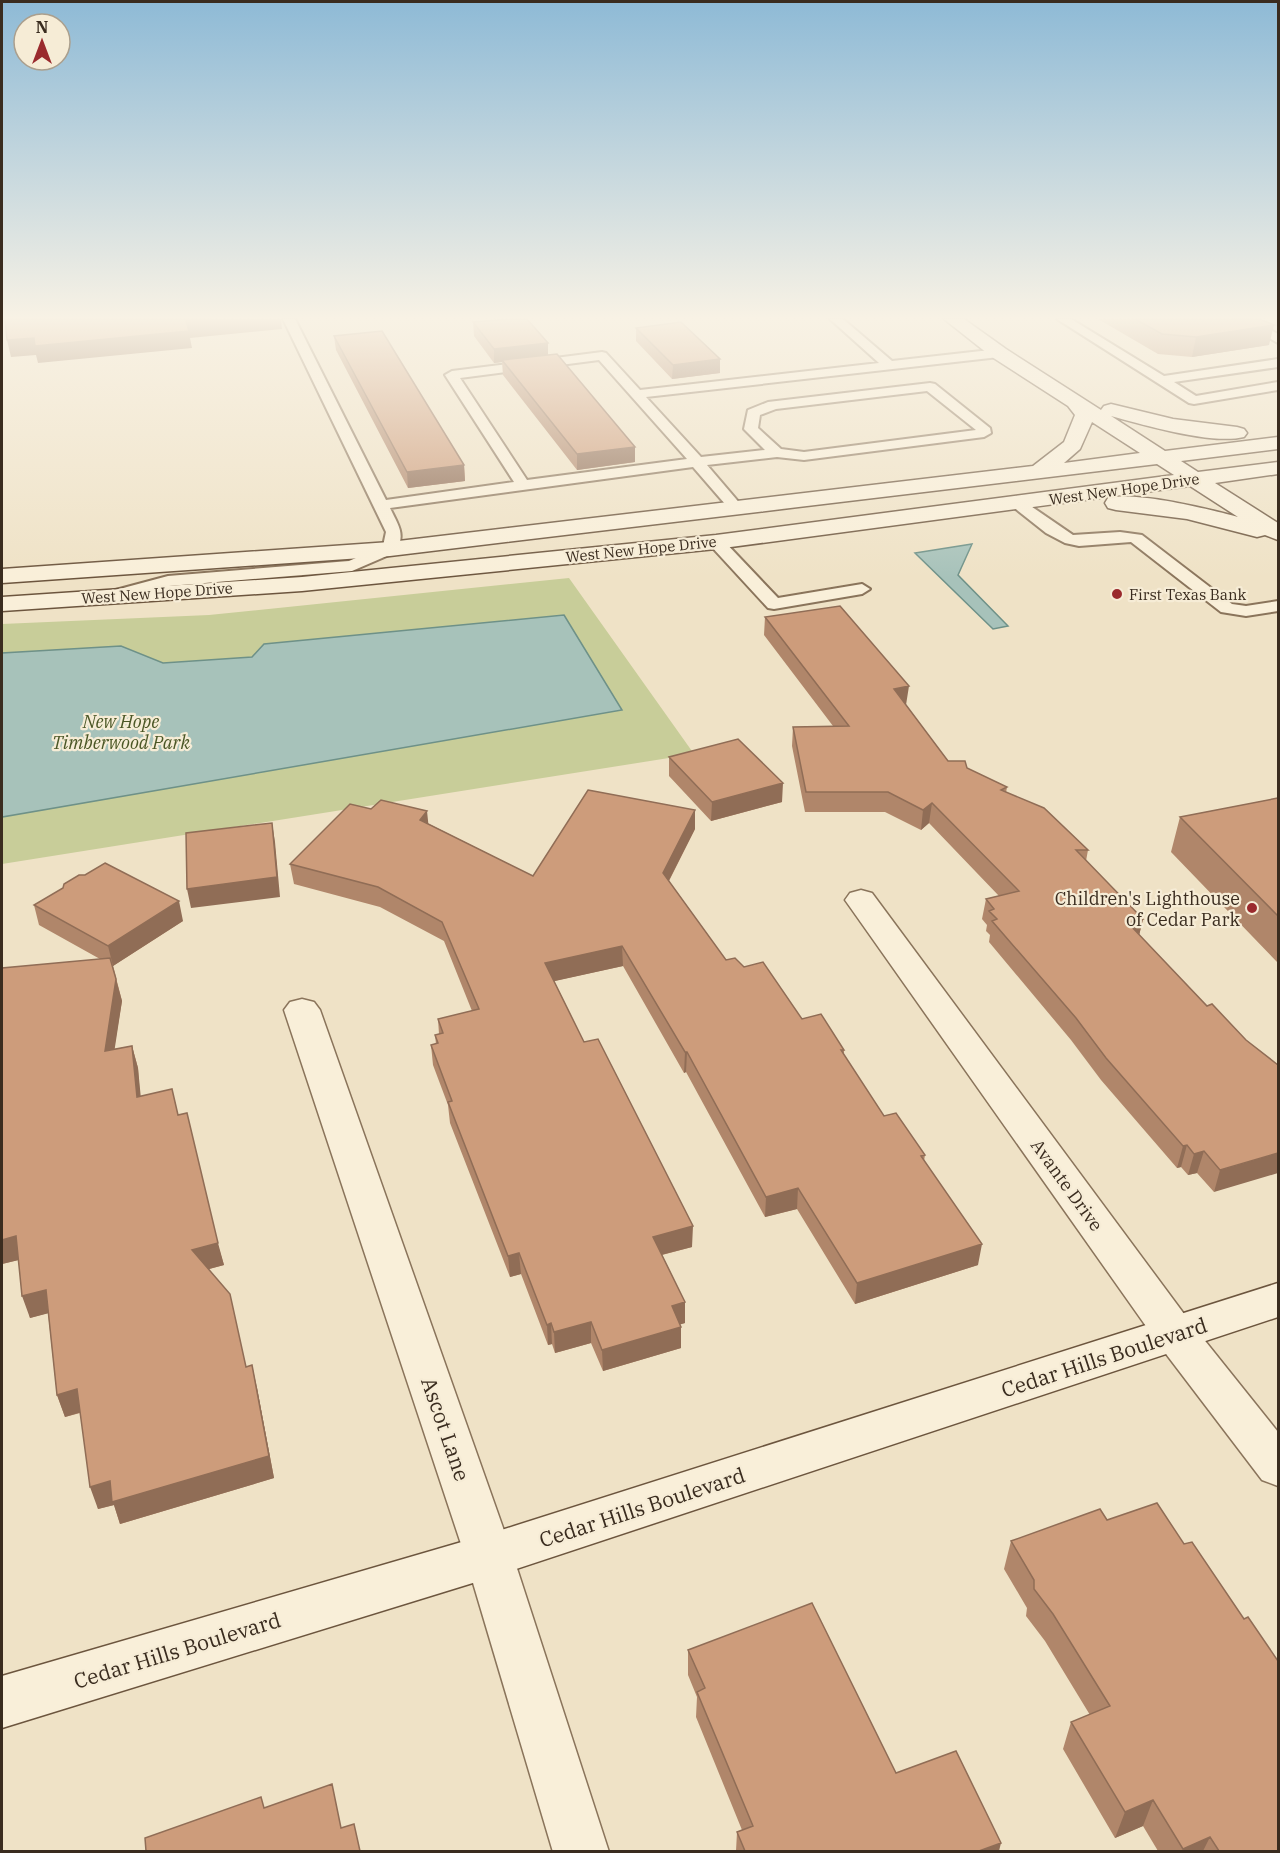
<svg xmlns="http://www.w3.org/2000/svg" width="1280" height="1853" font-family="'IBM Plex Serif',serif">
<style>
.green{fill:#c8cd99}
.water{fill:#a7c2ba;stroke:#6e9188;stroke-width:1.5}
.lines{fill:none;stroke-linecap:round;stroke-linejoin:round}
.lane-casing{stroke:#8a745b;stroke-width:4}
.street-casing{stroke:#8a745b;stroke-width:3}
.secondary-casing{stroke:#6c553e;stroke-width:3}
.lane{fill:#f9efd9;fill-rule:evenodd}
.street{fill:#f9efd9;fill-rule:evenodd}
.secondary{fill:#f9efd9;fill-rule:evenodd}
.wall{fill:#b0866a}
.shaded-wall{fill:#906d56}
.building{fill:#cd9c7b;stroke:#906d56;stroke-width:1.5}
.poi-dot{fill:#9a2a2d;stroke:#f6ecd6;stroke-width:2}
.labels{text-anchor:middle;dominant-baseline:central;stroke-width:4.5;stroke-linejoin:round;paint-order:stroke}
.far-street-label{font-size:15px;fill:#3a2c1f;stroke:#f6ecd6}
.far-poi-label{font-size:15px;fill:#3a2c1f;stroke:#f6ecd6;text-anchor:start}
.park-label{font-size:18px;font-style:italic;fill:#4b5726;stroke:#f6ecd6}
.poi-label{font-size:18px;fill:#3a2c1f;stroke:#f6ecd6;text-anchor:end}
.street-label{font-size:18px;fill:#3a2c1f;stroke:#f6ecd6}
.near-street-label{font-size:21px;fill:#3a2c1f;stroke:#f6ecd6}
</style>
<rect width="100%" height="100%" fill="#efe2c6"/>
<path class="green" d="M 569,578 L 694,754 L 2,864 L 2,624 L 209,615 Z"/>
<path class="water" d="M 972,544 L 958,575 L 1008,626 L 993,629 L 915,553 Z
M 564,615 L 622,710 L 2,817 L 2,653 L 121,646 L 163,663 L 252,657 L 264,644 Z"/>
<g class="lines">
<g class="lane-casing">
<path id="lane" d="M 283,319 L 295,319 L 386,500 L 514,482 L 445,375 L 452,371 L 602,352 L 606,353 L 640,390 L 879,363 L 830,319 L 843,319 L 892,361 L 999,349 L 1005,353 L 999,357 L 646,397 L 701,457 L 765,450 L 744,429 L 748,410 L 768,402 L 930,383 L 935,384 L 990,428 L 991,433 L 984,437 L 804,460 L 777,457 L 707,465 L 742,506 L 745,509 L 742,512 L 732,512 L 693,467 L 390,508 C 398,525 406,534 396,552 L 352,571 L 169,586 L 118,600 L 112,599 L 110,595 L 112,591 L 168,576 L 349,561 L 383,546 L 386,532 ZM 599,360 L 687,459 L 527,480 L 460,378 ZM 927,391 L 976,430 L 804,452 L 781,449 L 758,428 L 760,415 L 776,409 Z
M 1057,319 L 1071,319 L 1164,376 L 1278,359 L 1278,367 L 1174,382 L 1196,396 L 1278,382 L 1278,390 L 1194,404 L 1189,403 Z
M 1236,319 L 1250,319 L 1278,334 L 1278,343 Z
M 1017,498 L 1022,500 L 1073,535 L 1120,532 L 1142,535 L 1232,604 L 1246,606 L 1278,601 L 1278,611 L 1246,616 L 1221,612 L 1131,542 L 1079,546 L 1065,543 L 1046,533 L 1012,506 L 1009,503 Z
M 716,537 L 722,539 L 778,598 L 862,584 L 870,589 L 862,594 L 774,609 L 768,608 L 710,545 L 708,542 Z"/>
</g>
<g class="street-casing">
<path id="street" d="M 861,890 L 872,893 L 1190,1322 L 1278,1432 L 1278,1486 L 1262,1480 L 1160,1346 L 850,907 L 845,900 L 850,893 Z
M 302,999 L 314,1002 L 320,1010 L 513,1556 L 609,1852 L 553,1852 L 465,1556 L 284,1010 L 290,1002 Z"/>
</g>
<g class="secondary-casing">
<path id="secondary" d="M 944,319 L 964,319 L 1006,349 L 1101,410 L 1104,406 L 1111,404 L 1173,419 L 1237,427 L 1244,429 L 1247,433 L 1244,437 C 1212,445 1144,425 1111,416 L 1165,451 L 1278,437 L 1278,449 L 1181,461 L 1198,472 L 1278,462 L 1278,474 L 1215,483 L 1278,523 L 1278,540 L 1265,535 L 1257,537 L 1187,519 L 1116,510 L 1108,508 L 1105,503 L 1108,498 C 1136,491 1209,509 1238,517 L 1190,486 L 716,549 L 302,591 L 2,611 L 2,597 L 302,577 L 716,535 L 1174,475 L 1157,464 L 390,556 L 2,583 L 2,569 L 390,542 L 1033,466 L 1064,442 L 1075,415 L 1068,406 L 992,357 ZM 1092,422 L 1140,453 L 1064,463 L 1080,449 Z
M 1278,1283 L 1278,1317 L 489,1578 L 2,1728 L 2,1676 L 489,1534 Z"/>
</g>
<use href="#lane" class="lane"/>
<use href="#street" class="street"/>
<use href="#secondary" class="secondary"/>
</g>
<path class="wall" d="M 1098,319 L 1260,319 L 1269,345 L 1192,357 L 1158,354 Z
M 473,322 L 548,343 L 548,355 L 635,447 L 635,462 L 577,470 L 503,375 L 502,362 L 494,363 L 474,336 Z
M 636,328 L 720,359 L 720,373 L 672,379 L 636,341 Z
M 334,336 L 464,465 L 465,481 L 408,488 L 336,350 Z
M 765,617 L 906,705 L 948,761 L 967,768 L 1007,787 L 1006,793 L 1088,850 L 1086,861 L 1143,919 L 1139,935 L 1207,1006 L 1246,1040 L 1278,1065 L 1214,1192 L 1197,1173 L 1188,1175 L 1181,1167 L 1177,1168 L 1101,1080 L 1071,1040 L 989,942 L 990,935 L 986,931 L 987,925 L 982,919 L 986,899 L 999,896 L 929,823 L 921,830 L 885,812 L 805,812 L 792,746 L 793,727 L 833,726 L 764,635 Z
M 669,757 L 782,802 L 711,821 L 669,776 Z
M 1278,798 L 1278,963 L 1171,852 L 1180,817 Z
M 429,824 L 533,876 L 695,829 L 669,881 L 726,960 L 744,967 L 802,1019 L 844,1050 L 844,1055 L 884,1116 L 925,1155 L 924,1161 L 978,1265 L 855,1304 L 797,1209 L 765,1217 L 686,1072 L 684,1073 L 623,966 L 554,981 L 584,1042 L 692,1247 L 662,1255 L 685,1302 L 685,1323 L 680,1324 L 681,1348 L 603,1371 L 591,1343 L 555,1353 L 552,1344 L 548,1345 L 521,1274 L 510,1277 L 450,1123 L 448,1105 L 433,1065 L 431,1045 L 436,1044 L 435,1035 L 439,1034 L 438,1019 L 472,1011 L 444,941 L 380,907 L 294,884 L 290,864 Z
M 34,905 L 183,921 L 113,966 L 122,1001 L 114,1049 L 132,1046 L 138,1068 L 140,1097 L 178,1115 L 224,1265 L 209,1269 L 246,1367 L 257,1388 L 274,1478 L 120,1524 L 114,1505 L 98,1509 L 80,1413 L 65,1417 L 57,1395 L 48,1313 L 30,1318 L 18,1260 L 2,1264 L 100,959 L 39,925 Z
M 1011,1541 L 1278,1851 L 1158,1851 L 1143,1826 L 1115,1838 L 1063,1749 L 1071,1722 L 1090,1715 L 1045,1641 L 1026,1616 L 1027,1608 L 1004,1569 Z
M 688,1650 L 896,1773 L 999,1851 L 736,1851 L 737,1832 L 742,1830 L 696,1717 L 697,1697 L 688,1675 Z"/>
<path class="shaded-wall" d="M 212,319 L 281,319 L 282,329 L 190,338 L 192,348 L 38,363 L 36,355 L 11,357 L 7,340 Z
M 1274,325 L 1269,345 L 1192,357 L 1196,337 Z
M 548,343 L 548,357 L 502,360 L 502,362 L 494,363 L 494,349 Z
M 720,359 L 720,373 L 672,379 L 673,365 Z
M 635,447 L 635,462 L 577,470 L 577,454 Z
M 464,465 L 465,481 L 408,488 L 407,472 Z
M 909,686 L 906,705 L 894,689 Z
M 783,783 L 782,802 L 711,821 L 712,802 Z
M 932,803 L 929,823 L 921,830 L 923,810 Z
M 695,810 L 695,829 L 663,892 L 663,873 Z
M 427,811 L 429,830 L 420,820 Z
M 272,823 L 275,842 L 280,897 L 191,908 L 187,889 Z
M 179,901 L 183,921 L 113,966 L 108,946 Z
M 1143,919 L 1138,940 L 1128,923 Z
M 622,946 L 623,966 L 546,983 L 545,963 Z
M 116,979 L 122,1001 L 111,1073 L 105,1051 Z
M 132,1046 L 138,1068 L 143,1120 L 137,1097 Z
M 685,1052 L 687,1052 L 686,1072 L 684,1073 Z
M 1187,1145 L 1181,1167 L 1177,1168 L 1183,1146 Z
M 1204,1151 L 1197,1173 L 1188,1175 L 1194,1154 Z
M 1278,1153 L 1278,1173 L 1214,1192 L 1220,1170 Z
M 798,1188 L 797,1209 L 765,1217 L 766,1197 Z
M 693,1226 L 692,1247 L 653,1257 L 653,1237 Z
M 16,1236 L 23,1259 L 2,1264 L 2,1240 Z
M 218,1243 L 224,1265 L 198,1272 L 192,1250 Z
M 982,1244 L 978,1265 L 855,1304 L 857,1283 Z
M 519,1253 L 521,1274 L 510,1277 L 508,1256 Z
M 46,1290 L 53,1312 L 30,1318 L 22,1296 Z
M 685,1302 L 685,1323 L 672,1327 L 672,1306 Z
M 591,1322 L 591,1343 L 555,1353 L 554,1332 Z
M 551,1323 L 552,1344 L 548,1345 L 547,1325 Z
M 681,1327 L 681,1348 L 603,1371 L 602,1350 Z
M 252,1365 L 257,1388 L 274,1478 L 120,1524 L 114,1505 L 98,1509 L 90,1487 L 110,1481 Z
M 77,1389 L 85,1411 L 65,1417 L 57,1395 Z
M 1153,1800 L 1143,1826 L 1115,1838 L 1125,1812 Z
M 1210,1837 L 1203,1851 L 1182,1851 L 1183,1849 Z
M 1001,1843 L 999,1851 L 979,1851 Z"/>
<path class="building" d="M 5,319 L 212,319 L 186,321 L 189,331 L 35,346 L 34,338 L 7,340 Z
M 510,319 L 527,319 L 548,343 L 494,349 L 473,322 Z
M 1135,319 L 1260,319 L 1274,325 L 1196,337 L 1162,334 Z
M 681,322 L 720,359 L 673,365 L 636,328 Z
M 382,331 L 464,465 L 407,472 L 334,336 Z
M 557,354 L 635,447 L 577,454 L 502,360 Z
M 840,606 L 909,686 L 894,689 L 948,761 L 965,761 L 967,768 L 1007,787 L 1001,790 L 1044,808 L 1088,850 L 1076,850 L 1143,919 L 1128,923 L 1207,1006 L 1212,1004 L 1246,1040 L 1278,1065 L 1278,1153 L 1220,1170 L 1204,1151 L 1194,1154 L 1187,1145 L 1183,1146 L 1106,1058 L 1076,1018 L 992,921 L 997,919 L 989,911 L 994,909 L 986,899 L 1019,891 L 932,803 L 923,810 L 888,792 L 806,792 L 793,727 L 849,726 L 765,617 Z
M 738,739 L 783,783 L 712,802 L 669,757 Z
M 588,790 L 695,810 L 663,873 L 726,960 L 735,958 L 744,967 L 763,962 L 802,1019 L 821,1014 L 844,1050 L 841,1050 L 884,1116 L 896,1113 L 925,1155 L 921,1156 L 982,1244 L 857,1283 L 798,1188 L 766,1197 L 687,1052 L 685,1052 L 622,946 L 545,963 L 584,1042 L 598,1039 L 693,1226 L 653,1237 L 685,1302 L 672,1306 L 681,1327 L 602,1350 L 591,1322 L 554,1332 L 551,1323 L 547,1325 L 519,1253 L 508,1256 L 448,1102 L 452,1101 L 431,1045 L 438,1043 L 435,1035 L 443,1033 L 438,1019 L 479,1009 L 442,922 L 378,887 L 290,864 L 350,804 L 371,809 L 381,800 L 427,811 L 420,820 L 533,876 Z
M 1278,798 L 1278,916 L 1180,817 Z
M 272,823 L 277,877 L 187,889 L 186,833 Z
M 105,863 L 179,901 L 108,946 L 34,905 L 63,888 L 64,884 L 79,875 L 85,875 Z
M 110,958 L 116,979 L 105,1051 L 132,1046 L 137,1097 L 172,1089 L 178,1115 L 187,1113 L 218,1243 L 192,1250 L 230,1294 L 246,1367 L 252,1365 L 269,1456 L 112,1502 L 110,1481 L 90,1487 L 77,1389 L 57,1395 L 46,1290 L 22,1296 L 16,1236 L 2,1240 L 2,968 Z
M 1157,1503 L 1184,1544 L 1192,1542 L 1244,1619 L 1248,1617 L 1278,1661 L 1278,1851 L 1219,1851 L 1210,1837 L 1183,1849 L 1153,1800 L 1125,1812 L 1071,1722 L 1110,1706 L 1053,1614 L 1034,1589 L 1034,1580 L 1011,1541 L 1100,1509 L 1107,1520 Z
M 812,1603 L 896,1773 L 956,1751 L 1001,1843 L 979,1851 L 745,1851 L 737,1832 L 753,1826 L 697,1692 L 705,1688 L 688,1650 Z
M 332,1784 L 341,1828 L 354,1824 L 360,1851 L 146,1851 L 145,1838 L 261,1797 L 264,1808 Z"/>
<linearGradient id="sky" x2="0" y2="1"><stop stop-color="#8ebad6"/><stop offset="0.55" stop-color="#f8f2e5"/><stop offset="1" stop-color="#f8f2e5" stop-opacity="0"/></linearGradient>
<rect width="1280" height="578" fill="url(#sky)"/>
<g class="poi-dot">
<circle cx="1117" cy="594" r="6"/>
<circle cx="1252" cy="908" r="6"/>
</g>
<g class="labels">
<g class="far-street-label">
<text transform="translate(1124 489) rotate(-8)">West New Hope Drive</text>
<text transform="translate(641 549) rotate(-6)">West New Hope Drive</text>
<text transform="translate(157 593) rotate(-4)">West New Hope Drive</text>
</g>
<g class="far-poi-label">
<text x="1129" y="594">First Texas Bank</text>
</g>
<g class="park-label">
<text x="121" y="721">New Hope<tspan x="121" dy="21">Timberwood Park</tspan></text>
</g>
<g class="poi-label">
<text x="1240" y="898">Children's Lighthouse<tspan x="1240" dy="21">of Cedar Park</tspan></text>
</g>
<g class="street-label">
<text transform="translate(1067 1185) rotate(54)">Avante Drive</text>
</g>
<g class="near-street-label">
<text transform="translate(1104 1357) rotate(-18)">Cedar Hills Boulevard</text>
<text transform="translate(446 1429) rotate(71)">Ascot Lane</text>
<text transform="translate(642 1507) rotate(-18)">Cedar Hills Boulevard</text>
<text transform="translate(177 1650) rotate(-17)">Cedar Hills Boulevard</text>
</g>
</g>
<rect width="1280" height="1853" fill="none" stroke="#3a2c1f" stroke-width="6"/>
<g transform="translate(42 42)"><circle r="28" fill="#f6ecd6" stroke="#ab9f8d" stroke-width="1.5"/>
<path d="M0-4.5L10 22L0 15L-10 22Z" fill="#9a2a2d"/>
<text y="-9" font-size="16" font-weight="bold" text-anchor="middle" fill="#3a2c1f">N</text>
</g>
</svg>
